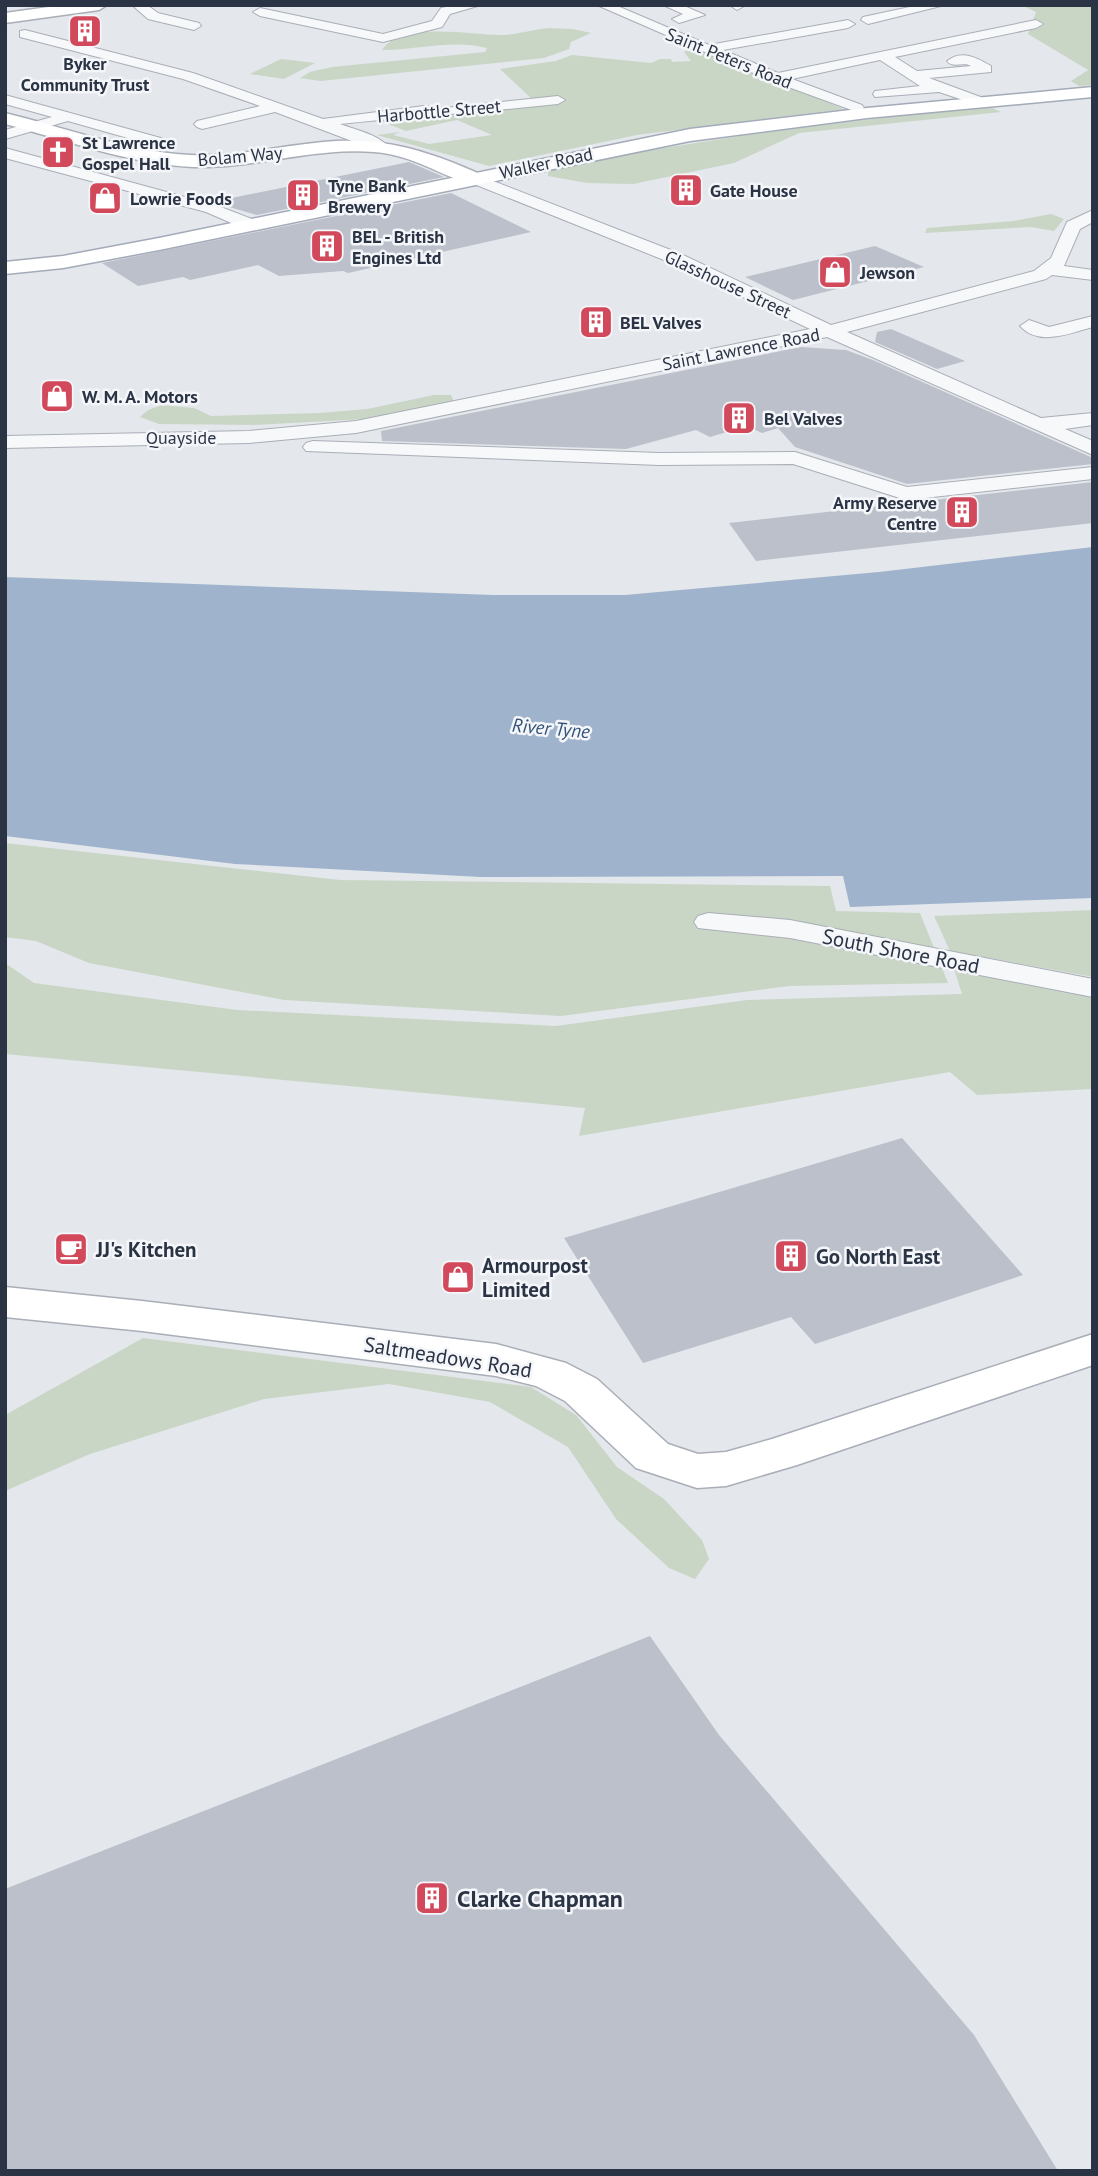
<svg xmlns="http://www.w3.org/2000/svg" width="1098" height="2176" font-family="'PT Sans',sans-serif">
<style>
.green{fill:#c9d6c5}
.water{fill:#9fb4cc}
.building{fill:#bbc0ca}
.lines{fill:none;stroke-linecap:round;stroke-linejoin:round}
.street-casing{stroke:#a9aeb7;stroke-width:2}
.secondary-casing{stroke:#a9aeb7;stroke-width:3}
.primary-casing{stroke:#a3abb8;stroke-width:3}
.street{fill:#f7f8fa;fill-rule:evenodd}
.secondary{fill:#fff;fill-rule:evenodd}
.primary{fill:#fff;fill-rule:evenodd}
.labels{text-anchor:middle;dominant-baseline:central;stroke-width:5;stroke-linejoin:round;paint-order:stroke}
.far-street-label{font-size:18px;fill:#2b3445;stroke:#f4f6f9}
.far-poi-label{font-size:18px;font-weight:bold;fill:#2b3445;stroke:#f4f6f9;text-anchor:start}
.far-water-label{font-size:19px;font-style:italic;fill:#34527a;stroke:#f4f6f9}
.street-label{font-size:21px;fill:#2b3445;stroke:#f4f6f9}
.poi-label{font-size:21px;font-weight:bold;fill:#2b3445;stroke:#f4f6f9;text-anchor:start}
.near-poi-label{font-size:24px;font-weight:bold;fill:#2b3445;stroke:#f4f6f9;text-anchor:start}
</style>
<rect width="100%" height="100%" fill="#e4e7ec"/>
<path class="green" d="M 1021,5 L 1093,5 L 1093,85 L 1079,86 L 1071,81 L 1088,70 L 1028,34 L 1036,12 Z
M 548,28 L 573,29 L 591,33 L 571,42 L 569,49 L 544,58 L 321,81 L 300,78 L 310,72 L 332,67 L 485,52 L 487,48 C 454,39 416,50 382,50 C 403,20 472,36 504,35 C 518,34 533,30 548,28 Z
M 691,47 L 844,109 L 637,135 L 489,166 L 377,135 L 400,132 L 393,135 L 429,144 L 492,135 L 457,120 L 406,131 L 375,119 L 565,102 L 560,97 L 533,100 L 500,69 L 556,61 L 572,55 L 651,63 L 660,59 L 671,59 L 672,62 L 691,61 L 684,52 Z
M 281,59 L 315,63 L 284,79 L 250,74 Z
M 988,106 L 1001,112 L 799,133 L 734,163 L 633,184 L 587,183 L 548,176 L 548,170 C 694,139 840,122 988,106 Z
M 1051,214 L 1064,219 L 1054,231 L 1031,227 L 925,233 L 927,228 L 1014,221 Z
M 434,395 L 451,395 L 454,402 L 366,419 L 255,425 L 159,424 L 140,417 L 148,410 L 162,405 L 194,408 L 211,416 L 319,413 L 367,409 Z
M 5,843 L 340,880 L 830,886 L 836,911 L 920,913 L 948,983 L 789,986 L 561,1016 L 284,1000 L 89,963 L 36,941 L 5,937 Z
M 1093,910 L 1093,977 L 950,951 L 934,916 Z
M 5,963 L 34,983 L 237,1010 L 556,1026 L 747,1000 L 962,994 L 955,972 L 1093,993 L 1093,1089 L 977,1095 L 950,1072 L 579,1136 L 585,1108 L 5,1054 Z
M 143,1338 L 531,1387 L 576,1415 L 617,1467 L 664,1499 L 702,1540 L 709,1559 L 695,1579 L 669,1568 L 616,1519 L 568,1447 L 490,1402 L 389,1384 L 264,1399 L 90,1454 L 5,1491 L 5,1415 Z"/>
<path class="water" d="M 1093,547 L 1093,898 L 850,907 L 843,876 L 481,877 L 235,864 L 5,836 L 5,577 L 493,595 L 625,595 L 879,572 Z"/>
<path class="building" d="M 409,162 L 444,177 L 257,215 L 212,202 Z
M 451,193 L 531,232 L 348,273 L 343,271 L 279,276 L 258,265 L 190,280 L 183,277 L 138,286 L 102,263 Z
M 875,246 L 924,267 L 793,300 L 745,277 Z
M 891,329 L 965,361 L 937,369 L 875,342 L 877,332 Z
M 801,347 L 846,350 L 873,360 L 1093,458 L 1093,464 L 907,484 L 795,447 L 778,428 L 762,433 L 747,426 L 710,437 L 696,430 L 626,449 L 382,441 L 381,431 Z
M 1093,482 L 1093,523 L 756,561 L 729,523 Z
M 902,1138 L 1023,1275 L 815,1344 L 791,1317 L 643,1363 L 564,1238 Z
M 650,1636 L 719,1735 L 974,2035 L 1058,2171 L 5,2171 L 5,1889 Z"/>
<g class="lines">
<g class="street-casing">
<path id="street" d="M 132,5 L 147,5 L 158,13 L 199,23 L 201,26 L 194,30 L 148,19 Z
M 455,5 L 481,5 L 450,14 L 442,27 L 383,42 L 260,16 L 253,12 L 260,8 L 383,34 L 432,21 L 441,8 Z
M 597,5 L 615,5 L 709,45 L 848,20 L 855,24 L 848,28 L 723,50 L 778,73 L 1036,20 L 1043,24 L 1036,28 L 895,57 L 917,71 L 971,66 C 963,61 953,69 947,61 C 962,49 977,58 991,66 L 991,72 L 929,78 L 986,99 L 988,102 L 981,106 L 939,92 L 875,97 L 873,94 L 875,91 L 920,86 L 880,60 L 792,79 L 862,105 L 864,108 L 857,112 L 769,80 Z
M 663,5 L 682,5 L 705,15 L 679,23 L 672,19 L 683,14 Z
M 746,5 L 737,10 L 731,6 L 731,5 Z
M 919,5 L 945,5 L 868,24 L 861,20 L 863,17 Z
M 25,30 L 193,73 L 323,119 L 424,106 L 445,108 L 558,96 L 565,100 L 558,104 C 485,112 413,116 340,124 C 356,130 377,134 389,147 L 381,152 L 275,112 L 202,129 L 197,127 L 194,124 L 197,121 L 260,106 L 183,79 L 20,37 L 20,31 Z
M 5,95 L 168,140 L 171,143 L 163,148 L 68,121 L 5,139 L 5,130 L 52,117 L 5,104 Z
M 5,148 L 218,206 L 257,221 L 259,225 L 257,229 L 245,229 L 206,212 L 5,158 Z
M 475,174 L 681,254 L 831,325 L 1034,271 L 1051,258 L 1067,222 L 1093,210 L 1093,222 L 1080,229 L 1064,266 L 1093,270 L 1093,280 L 1052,275 L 1046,279 L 847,332 L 1041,418 L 1093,413 L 1093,425 L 1065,429 L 1093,441 L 1093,455 L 827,337 L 356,433 L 249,443 L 5,448 L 5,436 L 249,431 L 356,421 L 810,329 L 669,262 L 469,182 L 467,179 Z
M 1093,316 L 1093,327 C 1070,333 1039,347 1020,326 L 1029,320 L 1049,327 Z
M 313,441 L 659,453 L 795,452 L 907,487 L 1093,467 L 1093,479 L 906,500 L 793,464 L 659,465 L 306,451 L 303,447 L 306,443 Z
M 708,913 L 790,920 L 1093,979 L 1093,997 L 790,938 L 698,928 L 694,922 L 698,916 Z"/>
</g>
<g class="secondary-casing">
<path id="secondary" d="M 63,5 L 107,5 L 99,10 L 5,23 L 5,13 Z
M 5,113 C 67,128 128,152 191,155 C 236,157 279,146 323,142 C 382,136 429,151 482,175 L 485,179 L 475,185 C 439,176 415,155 374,152 C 313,147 254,169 193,167 C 129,164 66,140 5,124 Z
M 5,1287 L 142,1301 L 496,1344 L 566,1363 L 597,1379 L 668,1444 L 698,1454 L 726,1452 L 772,1439 L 1093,1334 L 1093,1365 L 797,1465 L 726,1486 L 697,1488 L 636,1468 L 565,1401 L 536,1386 L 496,1376 L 142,1331 L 5,1317 Z"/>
</g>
<g class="primary-casing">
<path id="primary" d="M 1093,87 L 1093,97 L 867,118 L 690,141 L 159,250 L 63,268 L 5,274 L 5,262 L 63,256 L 159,238 L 690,129 L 867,108 Z"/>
</g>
<use href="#street" class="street"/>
<use href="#secondary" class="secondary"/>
<use href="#primary" class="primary"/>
</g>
<defs>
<g id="building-square" transform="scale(1.75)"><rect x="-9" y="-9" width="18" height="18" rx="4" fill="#d1495b" stroke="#f4f6f9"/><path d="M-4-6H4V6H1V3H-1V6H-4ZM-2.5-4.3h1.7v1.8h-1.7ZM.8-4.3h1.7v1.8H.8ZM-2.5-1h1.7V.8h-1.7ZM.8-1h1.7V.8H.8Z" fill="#fff"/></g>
<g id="church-square" transform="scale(1.75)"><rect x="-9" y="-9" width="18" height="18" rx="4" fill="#d1495b" stroke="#f4f6f9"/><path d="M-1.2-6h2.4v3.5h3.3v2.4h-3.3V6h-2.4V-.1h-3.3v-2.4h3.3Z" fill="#fff"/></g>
<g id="shop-square" transform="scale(1.75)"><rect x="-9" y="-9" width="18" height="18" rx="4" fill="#d1495b" stroke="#f4f6f9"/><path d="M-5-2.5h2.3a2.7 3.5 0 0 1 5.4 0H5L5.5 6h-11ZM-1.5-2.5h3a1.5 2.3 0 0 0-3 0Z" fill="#fff"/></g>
<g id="cafe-square" transform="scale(1.75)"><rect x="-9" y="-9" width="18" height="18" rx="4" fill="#d1495b" stroke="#f4f6f9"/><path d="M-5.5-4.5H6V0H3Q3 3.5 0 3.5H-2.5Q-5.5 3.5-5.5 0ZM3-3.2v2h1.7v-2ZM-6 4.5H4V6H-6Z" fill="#fff"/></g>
</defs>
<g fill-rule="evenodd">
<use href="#building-square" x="85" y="31"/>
<use href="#church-square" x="58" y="152"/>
<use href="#building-square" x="686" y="190"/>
<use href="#building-square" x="303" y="195"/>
<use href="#shop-square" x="105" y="198"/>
<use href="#building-square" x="327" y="246"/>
<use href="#shop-square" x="835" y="272"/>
<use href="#building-square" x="596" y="322"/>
<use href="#shop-square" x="57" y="396"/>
<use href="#building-square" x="739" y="418"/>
<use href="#building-square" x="962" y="512"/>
<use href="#cafe-square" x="71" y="1249"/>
<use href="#building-square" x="791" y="1256"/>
<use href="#shop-square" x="458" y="1277"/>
<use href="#building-square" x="432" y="1898"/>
</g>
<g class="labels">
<g class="far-street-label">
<text transform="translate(729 58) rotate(22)">Saint Peters Road</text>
<text transform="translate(439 111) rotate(-5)">Harbottle Street</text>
<text transform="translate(240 156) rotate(-5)">Bolam Way</text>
<text transform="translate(546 163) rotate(-12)">Walker Road</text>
<text transform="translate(728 284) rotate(25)">Glasshouse Street</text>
<text transform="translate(741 349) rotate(-11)">Saint Lawrence Road</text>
<text x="181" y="437">Quayside</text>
</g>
<g class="far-poi-label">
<text x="85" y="63" text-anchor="middle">Byker<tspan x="85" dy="21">Community Trust</tspan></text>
<text x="82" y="142">St Lawrence<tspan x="82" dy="21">Gospel Hall</tspan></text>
<text x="328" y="185">Tyne Bank<tspan x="328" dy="21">Brewery</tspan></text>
<text x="710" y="190">Gate House</text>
<text x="130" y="198">Lowrie Foods</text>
<text x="352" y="236">BEL - British<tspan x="352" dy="21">Engines Ltd</tspan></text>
<text x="860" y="272">Jewson</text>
<text x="620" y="322">BEL Valves</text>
<text x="82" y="396">W. M. A. Motors</text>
<text x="764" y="418">Bel Valves</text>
<text x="937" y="502" text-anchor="end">Army Reserve<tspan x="937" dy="21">Centre</tspan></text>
</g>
<g class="far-water-label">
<text transform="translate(551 728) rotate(5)">River Tyne</text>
</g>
<g class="street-label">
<text transform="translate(901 951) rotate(11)">South Shore Road</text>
<text transform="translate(448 1357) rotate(9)">Saltmeadows Road</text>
</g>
<g class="poi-label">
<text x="96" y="1249">JJ's Kitchen</text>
<text x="816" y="1256">Go North East</text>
<text x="482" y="1265">Armourpost<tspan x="482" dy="24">Limited</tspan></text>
</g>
<g class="near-poi-label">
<text x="457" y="1898">Clarke Chapman</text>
</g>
</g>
<rect width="1098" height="2176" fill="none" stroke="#2b3445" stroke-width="14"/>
</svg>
